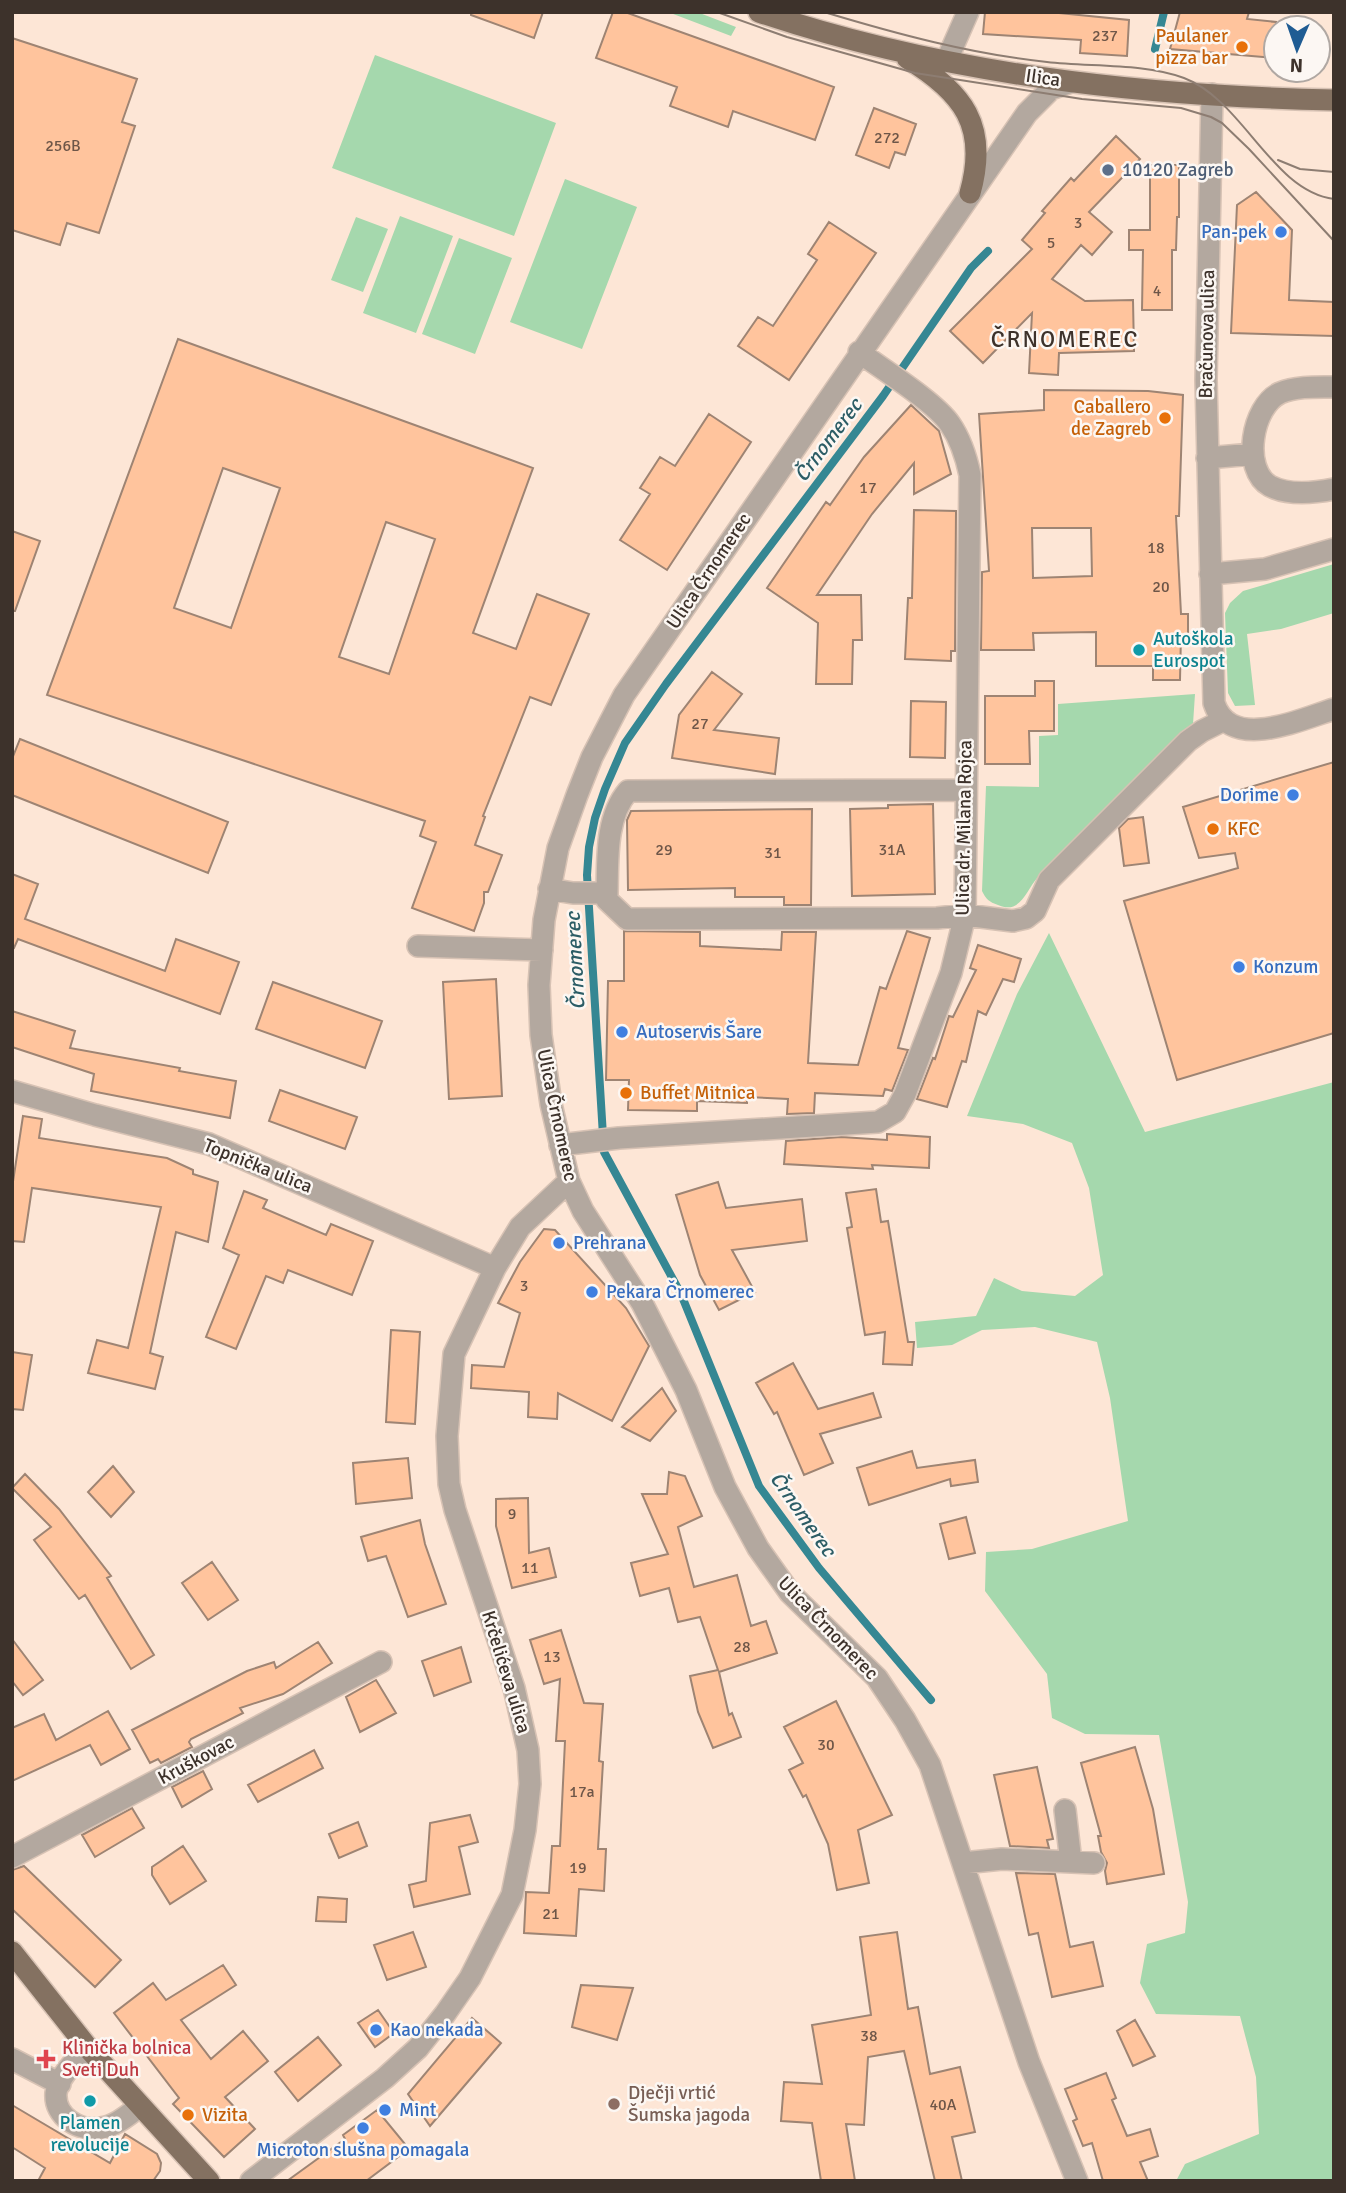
<svg xmlns="http://www.w3.org/2000/svg" width="1346" height="2193" font-family="Signika,sans-serif">
<style>
.green{fill:#a5d8ad}
.lines{fill:none;stroke-linecap:round;stroke-linejoin:round}
.stream{stroke:#358793;stroke-width:8}
.building{fill:#ffc49d;stroke:#9e8473;stroke-width:2;fill-rule:evenodd}
.minor-casing{stroke:#d7c2b4;stroke-width:24}
.major-casing{stroke:#d7c2b4;stroke-width:24}
.minor{stroke:#b3a89f;stroke-width:21}
.major{stroke:#847161;stroke-width:21}
.tram{stroke:#8d7d72;stroke-width:2}
.food-dot{fill:#e8710a;stroke:#fcf7f3;stroke-width:2.5}
.service-dot{fill:#5c6f8a;stroke:#fcf7f3;stroke-width:2.5}
.shop-dot{fill:#3f7fe0;stroke:#fcf7f3;stroke-width:2.5}
.culture-dot{fill:#0f9aa8;stroke:#fcf7f3;stroke-width:2.5}
.health-dot{fill:#e0444e;stroke:#fcf7f3;stroke-width:2.5}
.education-dot{fill:#8d6e63;stroke:#fcf7f3;stroke-width:2.5}
.labels{text-anchor:middle;dominant-baseline:central;stroke-width:5;stroke-linejoin:round;paint-order:stroke}
.number-label{font-size:16px;fill:#6e5648}
.food-label{font-size:19px;fill:#c56008;stroke:#fcf7f3;text-anchor:start}
.street-label{font-size:19px;fill:#3d322b;stroke:#fcf7f3}
.service-label{font-size:19px;fill:#4e5e75;stroke:#fcf7f3;text-anchor:start}
.shop-label{font-size:19px;fill:#366cbe;stroke:#fcf7f3;text-anchor:start}
.culture-label{font-size:19px;fill:#0d838f;stroke:#fcf7f3;text-anchor:start}
.health-label{font-size:19px;fill:#be3a42;stroke:#fcf7f3;text-anchor:start}
.education-label{font-size:19px;fill:#785e54;stroke:#fcf7f3;text-anchor:start}
.water-label{font-size:21px;font-style:italic;fill:#2c5d66;stroke:#fcf7f3}
.quarter-label{font-size:23px;letter-spacing:2px;fill:#3d322b;stroke:#fcf7f3}
</style>
<rect width="100%" height="100%" fill="#fde6d6"/>
<path class="green" d="M 668,12 L 697,12 L 736,27 L 731,36 Z
M 375,55 L 556,123 L 514,236 L 332,168 Z
M 565,179 L 637,207 L 582,349 L 510,322 Z
M 400,216 L 453,236 L 416,333 L 363,313 Z
M 356,217 L 388,229 L 363,292 L 331,280 Z
M 459,238 L 512,258 L 475,354 L 422,334 Z
M 1334,564 L 1334,613 L 1281,629 L 1247,634 L 1255,705 L 1235,706 L 1228,693 L 1225,613 L 1230,603 L 1243,591 Z
M 1195,694 L 1193,724 L 1038,877 C 1026,890 1021,915 998,905 C 989,902 986,899 982,891 L 986,786 L 1039,787 L 1039,736 L 1058,735 L 1058,704 Z
M 1049,933 L 1145,1132 L 1334,1082 L 1334,2181 L 1176,2181 L 1185,2164 L 1259,2134 L 1256,2077 L 1240,2016 L 1156,2014 L 1140,1983 L 1147,1944 L 1185,1933 L 1188,1902 L 1159,1735 L 1085,1734 L 1052,1718 L 1047,1674 L 985,1591 L 986,1552 L 1032,1549 L 1128,1521 L 1110,1398 L 1097,1342 L 1035,1327 L 982,1330 L 952,1345 L 917,1348 L 915,1322 L 976,1316 L 994,1278 L 1022,1291 L 1075,1296 L 1103,1275 L 1089,1188 L 1072,1143 L 1023,1124 L 967,1116 L 1017,994 Z"/>
<g class="lines">
<path class="stream" d="M 1155,49 L 1164,12
M 931,1700 L 819,1568 L 759,1486 L 681,1294 L 604,1152 L 587,875 L 589,847 L 595,818 L 605,789 L 625,743 L 666,684 L 883,396 L 971,268 L 988,251"/>
</g>
<path class="building" d="M 471,12 L 543,12 L 534,38 L 471,15 Z
M 613,12 L 625,12 L 834,87 L 815,140 L 733,111 L 728,127 L 670,106 L 677,87 L 596,58 Z
M 985,12 L 1049,12 L 1129,20 L 1127,56 L 1080,53 L 1081,40 L 983,34 Z
M 1180,12 L 1249,12 L 1247,19 L 1276,22 L 1276,58 L 1170,49 Z
M 12,38 L 137,79 L 122,122 L 135,126 L 99,233 L 67,223 L 60,245 L 12,230 Z
M 874,108 L 916,124 L 905,155 L 895,152 L 889,168 L 856,155 Z
M 1116,136 L 1140,159 L 1089,212 L 1112,232 L 1092,255 L 1081,245 L 1052,279 L 1085,301 L 1133,300 L 1134,351 L 1059,353 L 1058,375 L 1029,373 L 1032,313 L 983,363 L 950,331 L 1032,249 L 1022,240 L 1045,213 L 1042,211 L 1071,178 L 1074,181 Z
M 1150,165 L 1179,165 L 1179,217 L 1177,217 L 1176,250 L 1172,250 L 1172,310 L 1142,310 L 1143,250 L 1129,250 L 1129,230 L 1150,230 Z
M 1256,192 L 1292,230 L 1289,300 L 1334,302 L 1334,336 L 1231,333 L 1237,205 Z
M 829,222 L 876,253 L 789,380 L 738,346 L 758,317 L 773,326 L 817,260 L 808,254 Z
M 178,339 L 533,468 L 473,633 L 516,649 L 537,594 L 589,614 L 551,705 L 530,697 L 483,816 L 485,817 L 475,845 L 502,855 L 488,892 L 484,892 L 484,903 L 474,931 L 412,908 L 436,842 L 420,836 L 425,821 L 47,695 ZM 223,468 L 280,488 L 231,628 L 174,608 ZM 386,522 L 435,539 L 389,674 L 339,657 Z
M 1044,390 L 1148,391 L 1183,395 L 1179,516 L 1176,516 L 1181,614 L 1188,614 L 1188,635 L 1181,634 L 1180,680 L 1153,680 L 1153,666 L 1096,666 L 1096,632 L 1033,633 L 1034,650 L 981,650 L 982,572 L 989,571 L 979,414 L 1044,410 ZM 1032,528 L 1091,528 L 1092,576 L 1033,578 Z
M 911,405 L 939,431 L 951,474 L 914,494 L 914,463 L 872,514 L 817,595 L 861,595 L 862,640 L 853,640 L 852,684 L 816,684 L 818,623 L 767,588 L 826,502 L 830,505 L 864,457 Z
M 709,414 L 751,442 L 667,570 L 620,540 L 650,494 L 640,488 L 660,457 L 675,466 Z
M 914,510 L 956,511 L 955,651 L 951,651 L 951,661 L 905,659 L 908,598 L 912,598 Z
M 12,531 L 40,541 L 15,611 L 12,611 Z
M 712,672 L 742,694 L 714,730 L 779,738 L 775,774 L 672,758 L 679,715 Z
M 1035,681 L 1054,681 L 1054,731 L 1029,731 L 1030,764 L 985,764 L 985,696 L 1035,696 Z
M 911,701 L 946,702 L 945,758 L 910,757 Z
M 20,739 L 228,822 L 208,873 L 12,795 L 12,759 Z
M 1334,762 L 1334,1033 L 1177,1080 L 1124,901 L 1238,868 L 1235,853 L 1199,858 L 1183,807 Z
M 933,804 L 935,894 L 852,896 L 850,809 L 888,808 L 888,805 Z
M 812,809 L 811,905 L 784,905 L 784,897 L 735,897 L 735,888 L 628,890 L 627,820 L 631,811 Z
M 1143,817 L 1149,863 L 1124,866 L 1119,828 L 1128,819 Z
M 12,874 L 38,884 L 25,919 L 165,971 L 176,939 L 239,962 L 220,1014 L 18,939 L 14,948 L 12,947 Z
M 624,931 L 700,932 L 700,946 L 781,950 L 782,932 L 816,932 L 808,1063 L 858,1065 L 880,987 L 886,989 L 907,931 L 930,938 L 898,1048 L 908,1050 L 892,1091 L 885,1089 L 883,1096 L 815,1093 L 814,1113 L 787,1114 L 788,1099 L 747,1097 L 747,1103 L 697,1101 L 697,1111 L 628,1110 L 629,1080 L 606,1080 L 608,981 L 624,981 Z
M 978,945 L 1021,959 L 1014,982 L 1003,979 L 986,1015 L 978,1011 L 966,1062 L 962,1061 L 947,1107 L 917,1099 L 933,1058 L 935,1059 L 949,1016 L 953,1017 L 976,970 L 970,968 Z
M 496,979 L 502,1096 L 449,1099 L 443,982 Z
M 273,982 L 382,1021 L 365,1068 L 256,1029 Z
M 12,1011 L 75,1031 L 70,1048 L 180,1068 L 179,1071 L 236,1081 L 230,1118 L 91,1091 L 94,1074 L 12,1047 Z
M 280,1090 L 357,1117 L 345,1149 L 269,1121 Z
M 23,1116 L 42,1119 L 39,1138 L 167,1158 L 193,1170 L 193,1174 L 218,1182 L 208,1242 L 176,1232 L 150,1353 L 163,1357 L 155,1389 L 88,1373 L 97,1340 L 128,1348 L 161,1207 L 32,1188 L 24,1242 L 12,1241 L 12,1188 Z
M 887,1134 L 930,1137 L 929,1168 L 872,1165 L 873,1169 L 784,1164 L 786,1141 L 841,1137 L 887,1140 Z
M 718,1182 L 726,1208 L 802,1199 L 807,1241 L 732,1250 L 755,1292 L 719,1310 L 700,1275 L 676,1195 Z
M 876,1189 L 881,1222 L 888,1221 L 908,1342 L 914,1342 L 912,1365 L 883,1364 L 885,1332 L 865,1335 L 847,1228 L 852,1227 L 846,1193 Z
M 244,1191 L 267,1200 L 263,1208 L 326,1235 L 331,1224 L 373,1241 L 352,1295 L 288,1270 L 283,1283 L 266,1276 L 236,1349 L 206,1337 L 239,1255 L 223,1248 Z
M 544,1229 L 555,1230 L 626,1308 L 649,1346 L 612,1421 L 558,1393 L 557,1419 L 528,1417 L 529,1392 L 471,1388 L 472,1365 L 504,1367 L 520,1313 L 498,1303 L 520,1262 Z
M 391,1330 L 420,1332 L 415,1424 L 386,1422 Z
M 12,1352 L 32,1355 L 23,1410 L 12,1409 Z
M 793,1363 L 818,1409 L 873,1393 L 881,1417 L 820,1434 L 833,1463 L 804,1475 L 777,1412 L 774,1414 L 756,1383 Z
M 662,1388 L 676,1411 L 650,1441 L 622,1427 Z
M 912,1451 L 917,1468 L 975,1460 L 978,1482 L 951,1486 L 950,1479 L 869,1505 L 857,1468 Z
M 408,1458 L 412,1498 L 356,1504 L 353,1463 Z
M 113,1466 L 134,1492 L 111,1517 L 88,1492 Z
M 669,1472 L 685,1476 L 702,1516 L 678,1527 L 694,1587 L 737,1575 L 751,1626 L 766,1621 L 777,1653 L 719,1672 L 729,1715 L 732,1713 L 741,1737 L 713,1748 L 698,1712 L 690,1676 L 718,1670 L 700,1617 L 678,1622 L 669,1588 L 640,1596 L 631,1563 L 668,1554 L 642,1494 L 667,1494 Z
M 25,1474 L 59,1509 L 111,1576 L 107,1578 L 154,1655 L 131,1669 L 85,1595 L 79,1599 L 34,1540 L 51,1527 L 12,1488 Z
M 528,1498 L 529,1553 L 549,1548 L 556,1577 L 512,1588 L 496,1526 L 496,1499 Z
M 966,1517 L 975,1553 L 949,1559 L 940,1524 Z
M 420,1520 L 425,1544 L 446,1604 L 408,1617 L 386,1556 L 368,1561 L 361,1537 Z
M 212,1562 L 238,1600 L 208,1620 L 182,1583 Z
M 561,1630 L 584,1703 L 603,1704 L 599,1761 L 603,1762 L 598,1849 L 606,1849 L 604,1891 L 579,1889 L 576,1936 L 524,1933 L 526,1892 L 549,1893 L 552,1846 L 560,1846 L 565,1741 L 556,1741 L 560,1679 L 544,1684 L 530,1640 Z
M 12,1639 L 43,1680 L 23,1695 L 12,1681 Z
M 318,1642 L 332,1663 L 283,1694 L 240,1708 L 243,1713 L 191,1739 L 189,1742 L 192,1747 L 161,1763 L 158,1759 L 150,1763 L 132,1730 L 247,1671 L 274,1662 L 276,1668 Z
M 461,1647 L 471,1682 L 434,1696 L 422,1661 Z
M 376,1680 L 396,1713 L 360,1732 L 346,1697 Z
M 836,1701 L 892,1815 L 858,1830 L 869,1883 L 837,1890 L 828,1844 L 806,1795 L 803,1797 L 789,1770 L 803,1763 L 784,1727 Z
M 108,1711 L 130,1749 L 101,1765 L 90,1745 L 12,1781 L 12,1728 L 44,1714 L 56,1740 Z
M 1135,1747 L 1153,1809 L 1164,1874 L 1107,1884 L 1105,1871 L 1107,1863 L 1101,1852 L 1098,1836 L 1101,1836 L 1081,1763 Z
M 314,1750 L 323,1768 L 258,1802 L 248,1785 Z
M 1037,1767 L 1053,1839 L 1047,1840 L 1049,1848 L 1010,1846 L 994,1775 Z
M 203,1771 L 212,1789 L 182,1807 L 172,1787 Z
M 132,1808 L 144,1828 L 95,1857 L 82,1835 Z
M 470,1815 L 478,1842 L 459,1847 L 470,1894 L 414,1907 L 409,1885 L 426,1881 L 430,1823 Z
M 358,1822 L 367,1846 L 339,1858 L 329,1834 Z
M 183,1846 L 206,1881 L 170,1904 L 152,1875 L 152,1867 Z
M 24,1866 L 121,1960 L 95,1987 L 12,1909 L 12,1870 Z
M 1016,1873 L 1055,1874 L 1070,1947 L 1093,1942 L 1103,1986 L 1052,1997 L 1038,1933 L 1029,1935 Z
M 318,1897 L 347,1899 L 346,1922 L 316,1921 Z
M 413,1932 L 426,1967 L 387,1980 L 374,1945 Z
M 897,1932 L 908,2009 L 918,2007 L 930,2074 L 960,2067 L 975,2132 L 952,2137 L 962,2181 L 935,2181 L 904,2051 L 868,2057 L 864,2125 L 846,2124 L 855,2181 L 821,2181 L 812,2123 L 781,2121 L 784,2082 L 822,2084 L 812,2025 L 871,2015 L 860,1937 Z
M 223,1965 L 236,1985 L 181,2020 L 211,2059 L 243,2031 L 268,2061 L 225,2097 L 255,2129 L 224,2157 L 173,2104 L 179,2098 L 114,2013 L 153,1983 L 166,2000 Z
M 581,1985 L 633,1988 L 617,2040 L 572,2027 Z
M 378,2010 L 394,2033 L 375,2047 L 358,2023 Z
M 472,2018 L 501,2043 L 430,2126 L 408,2094 Z
M 1135,2020 L 1155,2056 L 1133,2066 L 1117,2031 Z
M 318,2037 L 341,2065 L 298,2101 L 275,2072 Z
M 1106,2073 L 1116,2098 L 1112,2100 L 1127,2136 L 1150,2129 L 1158,2156 L 1140,2162 L 1148,2181 L 1103,2181 L 1092,2143 L 1083,2146 L 1073,2121 L 1077,2119 L 1065,2089 Z
M 12,2105 L 110,2163 L 125,2134 L 157,2154 L 161,2163 L 160,2171 L 153,2181 L 38,2181 L 45,2168 L 12,2147 Z
M 377,2110 L 405,2144 L 398,2149 L 402,2154 L 366,2181 L 287,2181 L 345,2139 L 343,2135 Z"/>
<g class="lines">
<g class="minor-casing">
<path id="minor" d="M 946,62 L 968,12
M 1071,82 L 1051,89 L 1027,113 L 624,695 L 592,757 L 577,795 L 558,848 L 544,920 L 539,985 L 541,1035 L 551,1104 L 569,1181 L 583,1211 L 642,1303 L 686,1390 L 725,1487 L 758,1548 L 790,1593 L 877,1678 L 905,1720 L 930,1765 L 1029,2062 L 1077,2181
M 1212,94 L 1206,380 L 1214,703 C 1230,752 1299,720 1334,709
M 1334,387 C 1317,387 1296,386 1280,393 C 1252,406 1241,469 1270,486 C 1289,496 1314,493 1334,489
M 1207,458 L 1253,454
M 1210,574 L 1265,569 L 1334,549
M 549,889 L 573,893 L 607,893 L 607,900 L 627,919 L 937,918 L 965,915 L 1013,921 L 1026,918 L 1035,911 L 1049,880 L 1188,741 L 1202,731 L 1222,721
M 607,893 C 608,860 605,818 628,791 L 965,790
M 418,946 L 542,950
M 12,1091 L 95,1115 L 209,1144 L 495,1268
M 560,1145 L 619,1138 L 878,1122 L 895,1112 L 905,1094 L 951,973 L 965,915 L 970,475 C 966,456 961,440 950,424 C 935,402 882,369 859,352
M 1065,1810 L 1071,1862
M 12,1857 L 381,1662
M 963,1863 L 1002,1859 L 1094,1863
M 88,2048 C 77,2059 58,2077 56,2093 C 54,2117 80,2132 101,2128 C 116,2126 128,2115 139,2107
M 12,2059 L 60,2084
M 251,2181 L 385,2078 L 418,2048 L 445,2014 L 470,1978 L 512,1895 L 525,1830 L 530,1784 L 528,1750 L 514,1688 L 455,1510 L 449,1484 L 447,1436 L 454,1354 L 495,1268 L 520,1227 L 569,1181"/>
</g>
<g class="major-casing">
<path id="major" d="M 759,12 C 943,74 1140,96 1334,100
M 907,58 C 963,92 989,126 970,193
M 12,1952 L 88,2048 L 209,2181"/>
</g>
<use href="#minor" class="minor"/>
<use href="#major" class="major"/>
<path class="tram" d="M 717,12 L 787,37 L 915,73 L 1082,99 L 1181,108 L 1211,117 L 1222,123 L 1249,149 L 1334,241
M 824,12 C 897,34 971,54 1047,62 C 1090,67 1144,63 1184,78 C 1243,100 1272,191 1334,199
M 1278,160 L 1300,169 L 1334,172"/>
</g>
<g class="food-dot">
<circle cx="1242" cy="47" r="7"/>
<circle cx="1165" cy="418" r="7"/>
<circle cx="1213" cy="829" r="7"/>
<circle cx="626" cy="1093" r="7"/>
<circle cx="188" cy="2115" r="7"/>
</g>
<circle class="service-dot" cx="1108" cy="170" r="7"/>
<g class="shop-dot">
<circle cx="1281" cy="232" r="7"/>
<circle cx="1293" cy="795" r="7"/>
<circle cx="1239" cy="967" r="7"/>
<circle cx="622" cy="1032" r="7"/>
<circle cx="559" cy="1243" r="7"/>
<circle cx="592" cy="1292" r="7"/>
<circle cx="376" cy="2030" r="7"/>
<circle cx="385" cy="2110" r="7"/>
<circle cx="363" cy="2128" r="7"/>
</g>
<g class="culture-dot">
<circle cx="1139" cy="650" r="7"/>
<circle cx="90" cy="2101" r="7"/>
</g>
<path class="health-dot" d="M42.5 2048.5h7v7h7v7h-7v7h-7v-7h-7v-7h7z"/>
<circle class="education-dot" cx="614" cy="2104" r="7"/>
<g class="labels">
<g class="number-label">
<text x="1105" y="36">237</text>
<text x="887" y="138">272</text>
<text x="63" y="146">256B</text>
<text x="1078" y="223">3</text>
<text x="1051" y="243">5</text>
<text x="1157" y="291">4</text>
<text x="868" y="488">17</text>
<text x="1156" y="548">18</text>
<text x="1161" y="587">20</text>
<text x="700" y="724">27</text>
<text x="664" y="850">29</text>
<text x="892" y="850">31A</text>
<text x="773" y="853">31</text>
<text x="524" y="1286">3</text>
<text x="512" y="1514">9</text>
<text x="530" y="1568">11</text>
<text x="742" y="1647">28</text>
<text x="552" y="1657">13</text>
<text x="826" y="1745">30</text>
<text x="582" y="1792">17a</text>
<text x="578" y="1868">19</text>
<text x="551" y="1914">21</text>
<text x="869" y="2036">38</text>
<text x="943" y="2105">40A</text>
</g>
<g class="food-label">
<text x="1228" y="36" text-anchor="end">Paulaner<tspan x="1228" dy="22">pizza bar</tspan></text>
<text x="1151" y="407" text-anchor="end">Caballero<tspan x="1151" dy="22">de Zagreb</tspan></text>
<text x="1227" y="829">KFC</text>
<text x="640" y="1093">Buffet Mitnica</text>
<text x="202" y="2115">Vizita</text>
</g>
<g class="street-label">
<text transform="translate(1043 78) rotate(8)">Ilica</text>
<text transform="translate(1207 334) rotate(-89)">Bračunova ulica</text>
<text transform="translate(709 571) rotate(-56)">Ulica Črnomerec</text>
<text transform="translate(964 828) rotate(-89)">Ulica dr. Milana Rojca</text>
<text transform="translate(557 1115) rotate(78)">Ulica Črnomerec</text>
<text transform="translate(258 1166) rotate(22)">Topnička ulica</text>
<text transform="translate(828 1628) rotate(46)">Ulica Črnomerec</text>
<text transform="translate(506 1672) rotate(73)">Krčelićeva ulica</text>
<text transform="translate(196 1760) rotate(-28)">Kruškovac</text>
</g>
<g class="service-label">
<text x="1122" y="170">10120 Zagreb</text>
</g>
<g class="shop-label">
<text x="1267" y="232" text-anchor="end">Pan-pek</text>
<text x="1279" y="795" text-anchor="end">Dorime</text>
<text x="1253" y="967">Konzum</text>
<text x="636" y="1032">Autoservis Šare</text>
<text x="573" y="1243">Prehrana</text>
<text x="606" y="1292">Pekara Črnomerec</text>
<text x="390" y="2030">Kao nekada</text>
<text x="399" y="2110">Mint</text>
<text x="363" y="2150" text-anchor="middle">Microton slušna pomagala</text>
</g>
<g class="culture-label">
<text x="1153" y="639">Autoškola<tspan x="1153" dy="22">Eurospot</tspan></text>
<text x="90" y="2123" text-anchor="middle">Plamen<tspan x="90" dy="22">revolucije</tspan></text>
</g>
<g class="health-label">
<text x="62" y="2048">Klinička bolnica<tspan x="62" dy="22">Sveti Duh</tspan></text>
</g>
<g class="education-label">
<text x="628" y="2093">Dječji vrtić<tspan x="628" dy="22">Šumska jagoda</tspan></text>
</g>
<g class="water-label">
<text transform="translate(828 440) rotate(-53)">Črnomerec</text>
<text transform="translate(575 961) rotate(-93)">Črnomerec</text>
<text transform="translate(803 1514) rotate(55)">Črnomerec</text>
</g>
<g class="quarter-label">
<text x="1065" y="339">ČRNOMEREC</text>
</g>
</g>
<rect width="1346" height="2193" fill="none" stroke="#3d322b" stroke-width="28"/>
<g transform="translate(1297 49) rotate(182)"><circle r="33" fill="#fcf7f3" stroke="#b0a8a3" stroke-width="2"/>
<path d="M0-5L12 26L0 18L-12 26Z" fill="#1f5c93"/>
<text y="-10" font-size="19" font-weight="bold" text-anchor="middle" fill="#3d322b">N</text>
</g>
</svg>
